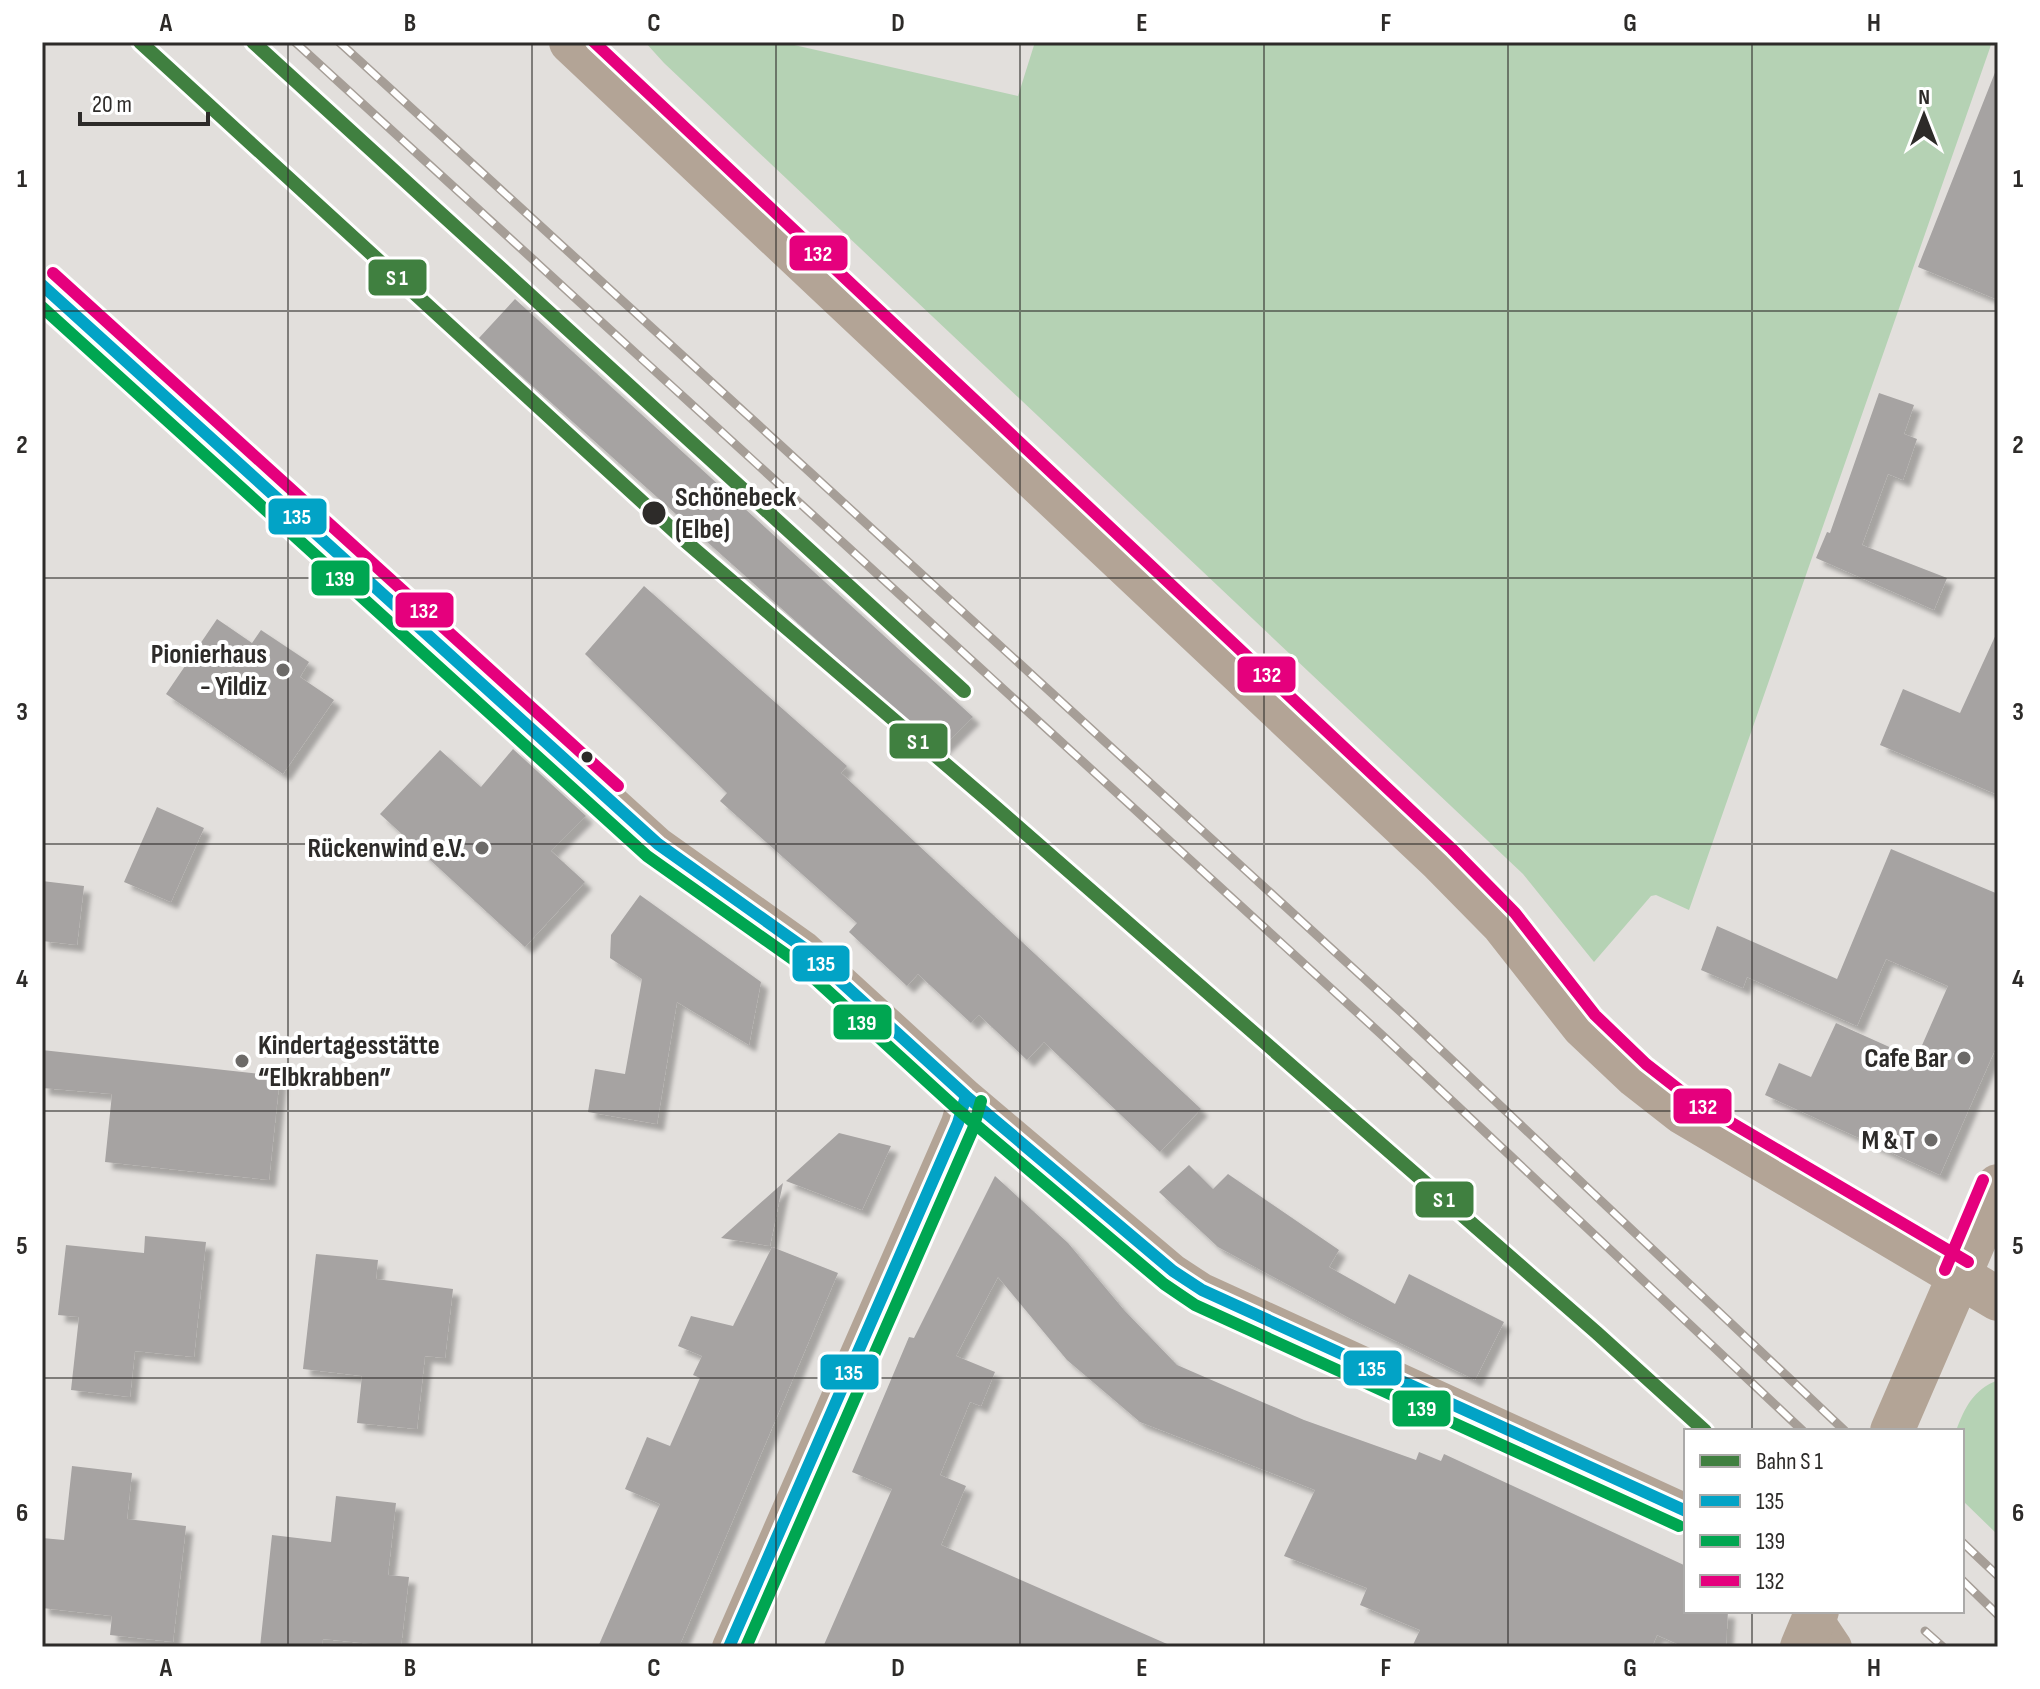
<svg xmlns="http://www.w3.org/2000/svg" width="2040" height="1689" font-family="'Sofia Sans Condensed',sans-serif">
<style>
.green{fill:#b5d2b4}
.building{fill:#a6a3a2;filter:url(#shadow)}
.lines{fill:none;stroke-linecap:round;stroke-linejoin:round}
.minor{stroke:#b3a496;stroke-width:34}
.tertiary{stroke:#b3a496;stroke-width:44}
.rail-casing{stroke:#a69e97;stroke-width:9}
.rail{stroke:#fff;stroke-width:6;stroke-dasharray:18;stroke-linecap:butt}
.bus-1-casing{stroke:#fff;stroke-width:18}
.bus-2-casing{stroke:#fff;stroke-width:18}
.bus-3-casing{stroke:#fff;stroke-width:18}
.bus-1{stroke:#02a3c6;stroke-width:12}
.bus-2{stroke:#00a651;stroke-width:12}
.bus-3{stroke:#e5007d;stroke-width:12}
.rail-1-casing{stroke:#fff;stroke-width:20}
.rail-1{stroke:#408040;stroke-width:14}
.grid{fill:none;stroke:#2d2b29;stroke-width:2;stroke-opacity:0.55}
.stop-dot{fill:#2d2b29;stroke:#fff;stroke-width:3}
.poi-dot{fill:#6c6a68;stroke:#fff;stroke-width:3}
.labels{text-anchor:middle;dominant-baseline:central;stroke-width:8;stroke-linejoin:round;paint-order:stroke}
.stop-label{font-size:28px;font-weight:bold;fill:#2d2b29;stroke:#fff;text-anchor:start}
.poi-label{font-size:28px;font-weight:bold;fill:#2d2b29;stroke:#fff;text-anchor:end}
.line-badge{stroke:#fff;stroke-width:3}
.badge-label{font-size:22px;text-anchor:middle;font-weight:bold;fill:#fff}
.neatline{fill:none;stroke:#2d2b29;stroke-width:3}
.grid-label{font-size:26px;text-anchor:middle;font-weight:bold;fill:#2d2b29}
</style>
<defs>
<filter id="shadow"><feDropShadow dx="7" dy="7" stdDeviation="2" flood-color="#0004"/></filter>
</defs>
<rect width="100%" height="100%" fill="#e2dfdc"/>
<path class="green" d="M 645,42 L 781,42 L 1018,96 L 1035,42 L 1992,42 L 1689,910 L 1656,895 L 1651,896 L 1594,962 L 1523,874 L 664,63 Z
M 1998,1380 L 1998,1535 L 1962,1500 L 1962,1431 L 1956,1431 C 1965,1407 1973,1390 1998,1380 Z"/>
<path class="building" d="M 1996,70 L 1998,71 L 1998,300 L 1918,267 Z
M 515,299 L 973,717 L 940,750 L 479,338 Z
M 1879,393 L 1914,405 L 1904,434 L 1917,439 L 1903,480 L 1888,474 L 1862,545 L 1947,578 L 1934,610 L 1816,558 L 1827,532 L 1830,533 Z
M 644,586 L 847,766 L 841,773 L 1201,1109 L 1160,1152 L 1044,1042 L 1027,1060 L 979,1015 L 971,1023 L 918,974 L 907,986 L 849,932 L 857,923 L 720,801 L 727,793 L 585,654 Z
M 217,619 L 252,643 L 261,630 L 309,662 L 300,677 L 334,700 L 283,774 L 166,694 Z
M 1998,630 L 1998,795 L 1880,745 L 1903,689 L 1960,713 Z
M 513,749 L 586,816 L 551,851 L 585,882 L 525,947 L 380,814 L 440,750 L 481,787 Z
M 157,807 L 204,828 L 171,902 L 124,882 Z
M 1891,849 L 1998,894 L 1998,1043 L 1940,1175 L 1765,1095 L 1779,1063 L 1811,1077 L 1836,1023 L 1916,1059 L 1948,986 L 1886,959 L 1857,1026 L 1747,977 L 1743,988 L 1701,970 L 1717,926 L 1837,979 Z
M 42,881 L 84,886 L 77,945 L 42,941 Z
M 640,895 L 761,982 L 749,1045 L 677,1002 L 657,1124 L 588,1112 L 595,1069 L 625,1074 L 642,979 L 610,958 L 611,935 Z
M 42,1050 L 280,1076 L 269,1180 L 105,1162 L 112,1094 L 42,1088 Z
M 839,1133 L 891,1146 L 862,1210 L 786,1181 Z
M 1189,1165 L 1213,1189 L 1228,1174 L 1339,1250 L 1329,1267 L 1395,1304 L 1409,1274 L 1504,1322 L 1475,1380 L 1351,1319 L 1218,1247 L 1159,1192 Z
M 995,1176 L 1068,1243 L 1124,1310 L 1177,1365 L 1304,1420 L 1416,1460 L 1419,1452 L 1441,1461 L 1444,1454 L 1686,1566 L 1686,1611 L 1728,1611 L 1726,1647 L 1684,1647 L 1657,1635 L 1652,1647 L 1412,1647 L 1420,1630 L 1360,1605 L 1367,1588 L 1284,1556 L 1315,1490 L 1140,1422 L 1067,1360 L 998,1277 L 956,1356 L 995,1372 L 981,1406 L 970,1402 L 940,1475 L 966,1486 L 941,1545 L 1174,1647 L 823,1647 L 892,1489 L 852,1472 L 909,1337 L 914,1338 Z
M 783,1183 L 770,1246 L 721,1238 Z
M 145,1236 L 206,1242 L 194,1357 L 135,1351 L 130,1397 L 71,1390 L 79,1317 L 58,1315 L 66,1245 L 144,1253 Z
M 772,1247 L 838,1273 L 679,1647 L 598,1647 L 660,1504 L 625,1489 L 647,1437 L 670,1446 L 700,1378 L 693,1375 L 702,1356 L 678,1346 L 691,1316 L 733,1326 Z
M 316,1254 L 378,1260 L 376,1279 L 453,1289 L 445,1358 L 425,1356 L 417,1429 L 357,1423 L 362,1376 L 303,1369 Z
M 72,1466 L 132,1473 L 127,1519 L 186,1526 L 173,1642 L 110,1635 L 112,1616 L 42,1608 L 42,1538 L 64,1540 Z
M 336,1496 L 396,1503 L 388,1575 L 409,1577 L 401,1647 L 323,1639 L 322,1647 L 260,1647 L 272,1535 L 331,1542 Z"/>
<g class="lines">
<path class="minor" d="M 42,285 L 658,844 L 804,948 L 966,1096 L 1173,1271 L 1202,1290 L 1686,1511
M 1811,1611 L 1835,1647
M 729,1647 L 958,1123 L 966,1096"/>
<path class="tertiary" d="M 571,42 L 1441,861 L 1502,923 L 1583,1026 L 1636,1076 L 1682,1112 L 1998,1299
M 1892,1431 L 1998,1186
M 1802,1647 L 1817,1611"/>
<g class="rail-casing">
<path id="rail" d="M 295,42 L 1383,1036 L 1803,1431
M 339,42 L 1402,1013 L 1845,1431
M 1962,1542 L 1998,1576
M 1962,1580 L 1998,1615
M 1925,1631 L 1943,1647"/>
</g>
<use href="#rail" class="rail"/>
<g class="bus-1-casing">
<path id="bus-1" d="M 42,285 L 658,844 L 804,948 L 966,1096 L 1173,1271 L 1202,1290 L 1686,1511
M 729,1647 L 958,1123 L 966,1096"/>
</g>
<g class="bus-2-casing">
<path id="bus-2" d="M 42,307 L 647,856 L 794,960 L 956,1108 L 1164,1284 L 1195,1305 L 1679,1526
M 746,1647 L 973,1129 L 981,1101"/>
</g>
<g class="bus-3-casing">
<path id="bus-3" d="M 594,42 L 1452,849 L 1515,913 L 1595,1015 L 1646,1064 L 1691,1099 L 1968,1262
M 53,273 L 618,786
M 1945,1270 L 1983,1180"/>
</g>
<use href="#bus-1" class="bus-1"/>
<use href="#bus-2" class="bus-2"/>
<use href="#bus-3" class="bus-3"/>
<g class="rail-1-casing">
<path id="rail-1" d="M 140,42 L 685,541 L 992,804 L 1597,1333 L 1705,1431
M 253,42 L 964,691"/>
</g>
<use href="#rail-1" class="rail-1"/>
</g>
<path class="grid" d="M 288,42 L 288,1647M 532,42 L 532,1647M 776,42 L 776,1647M 1020,42 L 1020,1647M 1264,42 L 1264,1647M 1508,42 L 1508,1647M 1752,42 L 1752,1431M 42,311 L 1998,311M 42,578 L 1998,578M 42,844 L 1998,844M 42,1111 L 1998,1111M 42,1378 L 1998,1378M 1752,1611 L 1752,1647"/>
<g class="stop-dot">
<circle cx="654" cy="513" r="13"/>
<circle cx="587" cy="757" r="7"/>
</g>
<g class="poi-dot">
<circle cx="283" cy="670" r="8"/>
<circle cx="482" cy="848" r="8"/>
<circle cx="1964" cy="1058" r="8"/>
<circle cx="242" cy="1061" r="8"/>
<circle cx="1931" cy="1140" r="8"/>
</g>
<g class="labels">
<g class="stop-label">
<text x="675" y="497">Schönebeck<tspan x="675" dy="32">(Elbe)</tspan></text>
</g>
<g class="poi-label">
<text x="267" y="654">Pionierhaus<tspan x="267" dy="32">- Yildiz</tspan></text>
<text x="466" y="848">Rückenwind e.V.</text>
<text x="258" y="1045" text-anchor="start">Kindertagesstätte<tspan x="258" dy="32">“Elbkrabben”</tspan></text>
<text x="1948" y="1058">Cafe Bar</text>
<text x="1915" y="1140">M &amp; T</text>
</g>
</g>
<g class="line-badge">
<rect x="788" y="234" width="61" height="38" rx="8" fill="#e5007d"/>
<rect x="367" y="258" width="61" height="39" rx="8" fill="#408040"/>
<rect x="267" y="497" width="61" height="39" rx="8" fill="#02a3c6"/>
<rect x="310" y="559" width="61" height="38" rx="8" fill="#00a651"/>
<rect x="394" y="591" width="61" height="38" rx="8" fill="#e5007d"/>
<rect x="1236" y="655" width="61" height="39" rx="8" fill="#e5007d"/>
<rect x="888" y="722" width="61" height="38" rx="8" fill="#408040"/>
<rect x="791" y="944" width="60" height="39" rx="8" fill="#02a3c6"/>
<rect x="832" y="1003" width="61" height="38" rx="8" fill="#00a651"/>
<rect x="1672" y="1087" width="61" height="38" rx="8" fill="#e5007d"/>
<rect x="1414" y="1180" width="61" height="39" rx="8" fill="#408040"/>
<rect x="1342" y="1349" width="61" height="38" rx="8" fill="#02a3c6"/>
<rect x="819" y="1353" width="61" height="38" rx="8" fill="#02a3c6"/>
<rect x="1391" y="1389" width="61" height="39" rx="8" fill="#00a651"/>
</g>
<g class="badge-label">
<text x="818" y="261">132</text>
<text x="397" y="285">S 1</text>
<text x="297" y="524">135</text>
<text x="340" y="586">139</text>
<text x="424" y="618">132</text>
<text x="1267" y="682">132</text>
<text x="918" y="749">S 1</text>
<text x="821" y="971">135</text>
<text x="862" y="1030">139</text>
<text x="1703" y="1114">132</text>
<text x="1444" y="1207">S 1</text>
<text x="1372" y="1376">135</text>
<text x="849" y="1380">135</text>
<text x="1422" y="1416">139</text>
</g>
<rect width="2040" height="1689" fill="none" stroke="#ffffff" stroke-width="88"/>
<rect x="1684" y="1429" width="280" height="184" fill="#ffffff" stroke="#abaaa9" stroke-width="2"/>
<rect x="1700" y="1455" width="40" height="12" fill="#408040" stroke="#abaaa9" stroke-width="2"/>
<text x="1756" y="1469" font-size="24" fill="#2d2b29">Bahn S 1</text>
<rect x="1700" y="1495" width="40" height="12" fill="#02a3c6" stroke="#abaaa9" stroke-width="2"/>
<text x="1756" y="1509" font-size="24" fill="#2d2b29">135</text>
<rect x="1700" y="1535" width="40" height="12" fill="#00a651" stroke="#abaaa9" stroke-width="2"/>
<text x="1756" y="1549" font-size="24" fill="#2d2b29">139</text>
<rect x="1700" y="1575" width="40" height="12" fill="#e5007d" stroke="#abaaa9" stroke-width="2"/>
<text x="1756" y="1589" font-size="24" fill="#2d2b29">132</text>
<g transform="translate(1924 116)" stroke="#ffffff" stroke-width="6" paint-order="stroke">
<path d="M0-6L14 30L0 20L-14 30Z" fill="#2d2b29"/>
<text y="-12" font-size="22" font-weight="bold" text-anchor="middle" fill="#2d2b29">N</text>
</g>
<path d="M80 112v12h128v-12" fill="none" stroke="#2d2b29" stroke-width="4"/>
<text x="92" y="112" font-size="24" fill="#2d2b29" stroke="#ffffff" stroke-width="6" paint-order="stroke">20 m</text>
<rect x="44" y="44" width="1952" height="1601" class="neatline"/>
<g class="grid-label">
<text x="166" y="31">A</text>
<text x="410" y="31">B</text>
<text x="654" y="31">C</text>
<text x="898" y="31">D</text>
<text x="1142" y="31">E</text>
<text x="1386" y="31">F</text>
<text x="1630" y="31">G</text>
<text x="1874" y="31">H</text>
<text x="22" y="187">1</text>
<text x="2018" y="187">1</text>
<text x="22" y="453">2</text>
<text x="2018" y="453">2</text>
<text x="22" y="720">3</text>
<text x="2018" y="720">3</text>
<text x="22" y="987">4</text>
<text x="2018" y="987">4</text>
<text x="22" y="1254">5</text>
<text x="2018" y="1254">5</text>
<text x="22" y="1521">6</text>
<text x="2018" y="1521">6</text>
<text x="166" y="1676">A</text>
<text x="410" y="1676">B</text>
<text x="654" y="1676">C</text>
<text x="898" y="1676">D</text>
<text x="1142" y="1676">E</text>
<text x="1386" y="1676">F</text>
<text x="1630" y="1676">G</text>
<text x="1874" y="1676">H</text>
</g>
</svg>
